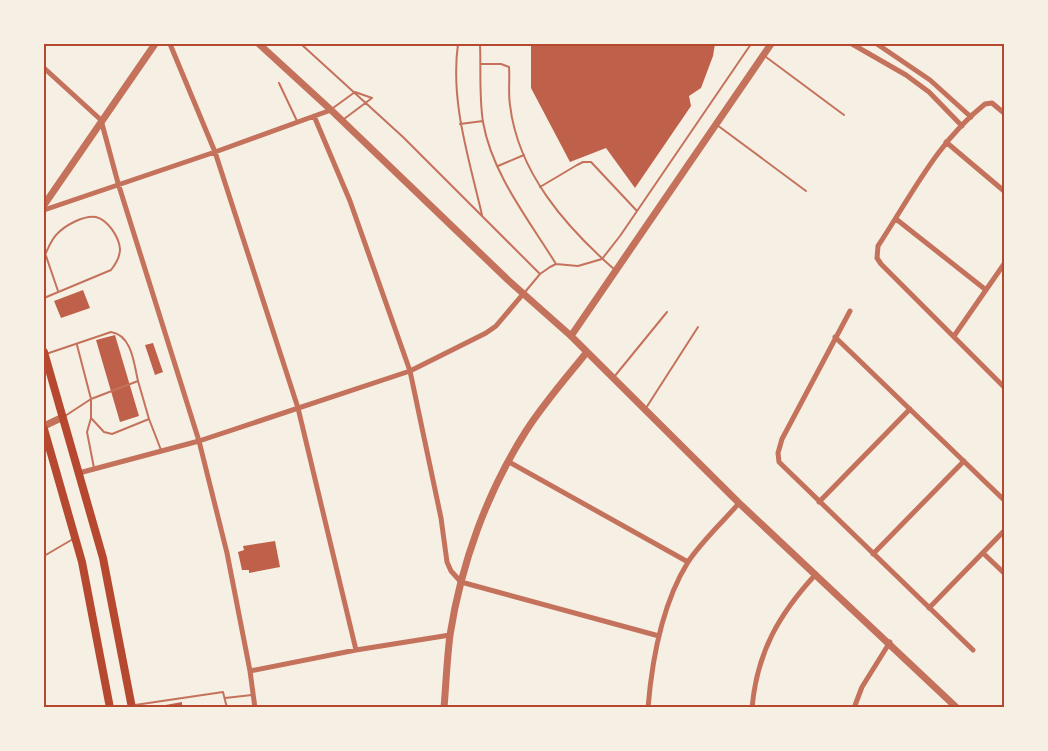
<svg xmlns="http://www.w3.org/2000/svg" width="1048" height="751" font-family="Figtree,sans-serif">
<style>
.building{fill:#bf614a}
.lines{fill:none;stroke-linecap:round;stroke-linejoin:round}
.service{stroke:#c5725c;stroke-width:2}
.minor{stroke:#c5725c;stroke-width:5}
.tertiary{stroke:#c5725c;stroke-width:7}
.primary{stroke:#b5482f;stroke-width:8}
.neatline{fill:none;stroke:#b5482f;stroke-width:2}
</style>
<rect width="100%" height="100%" fill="#f6efe4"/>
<path class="building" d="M 531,44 L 715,44 L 713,56 L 701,88 L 689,96 L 691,106 L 635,188 L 606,148 L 570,162 L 531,88 Z
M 83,290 L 90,308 L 61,318 L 54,301 Z
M 115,335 L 139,416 L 120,422 L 96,340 Z
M 153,343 L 163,372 L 155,375 L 145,345 Z
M 275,541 L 280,567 L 249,573 L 249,570 L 242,570 L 238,552 L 244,550 L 243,546 Z
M 182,702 L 182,708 L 161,708 L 160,706 Z"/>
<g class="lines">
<path class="service" d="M 301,44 L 403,137 L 540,274
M 458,44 C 450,102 469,158 482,215
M 480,44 C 481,69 479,97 483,122 C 492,174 529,220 556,264
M 766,57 L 844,115
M 481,64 L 501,64 L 509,67 C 510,80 508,92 510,105 C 518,173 566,227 615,270
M 279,83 L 297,121
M 333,108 L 355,92 L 372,98
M 344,119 L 372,98
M 460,124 L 483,121
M 717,125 L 806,191
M 498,166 L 524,155
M 540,187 L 577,165 L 583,162 L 591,162 L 637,211
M 45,253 L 58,291
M 44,257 C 48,249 51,239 58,233 C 66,225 84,215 96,217 C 108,220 119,237 120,249 C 120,257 115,265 111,270 L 44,298
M 525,292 L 540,274 L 550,267 L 556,264 L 578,266 L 602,259 L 620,236 L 751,44
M 77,345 L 91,399 L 91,418 L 87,432 L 94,468
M 46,354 L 111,332 C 132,335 134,364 138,381 L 91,399 L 65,416
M 614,377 L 667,312
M 646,408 L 698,327
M 91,418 L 104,432 L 112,434 L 149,419 L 138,381
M 149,419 L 161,450
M 44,556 L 73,539
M 225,698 L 252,695
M 135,705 L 223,692 L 227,708"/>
<path class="minor" d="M 170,44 L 215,152 L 298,408 L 356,650
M 852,44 L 906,75 L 929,92 L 962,126
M 877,44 L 930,80 L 971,117
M 44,68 L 101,120 L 118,183 L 199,441 L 227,553 L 250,671 L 255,708
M 1004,113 L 992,103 L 985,104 C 937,142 911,196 878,246 L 877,258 L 881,264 L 1004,387
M 314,116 L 350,201 L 410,371 L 441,518 L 447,562 L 451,571 L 461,582 L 659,636
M 946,142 L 1004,191
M 44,210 L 215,152 L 331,110
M 896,219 L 986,290
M 850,311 L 782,439 L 778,453 L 779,462 L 973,650
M 954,336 L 1004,264
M 835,337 L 1004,500
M 509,462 L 688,562
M 79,473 L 199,441 L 410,371 L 486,333 L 496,326 L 523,294
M 819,502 L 910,409
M 983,553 L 1004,573
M 873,554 L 964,461
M 929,608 L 1004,531
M 250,671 L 356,650 L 450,635
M 648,708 C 652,659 662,604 688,562 C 702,541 722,523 739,503
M 752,708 C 757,652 779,614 816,574
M 854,708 L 862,687 L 890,642"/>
<path class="tertiary" d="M 259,44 L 331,110 L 508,280 L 571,336 L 739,503 L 957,708
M 44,205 L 155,44
M 571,336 L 771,44
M 44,426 L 63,417
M 444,708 C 446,683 447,659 450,635 C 461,564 487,492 526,431 C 544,403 566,378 587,352"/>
<path class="primary" d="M 44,352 L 103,558 L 132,708
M 44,429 L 82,562 L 110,708"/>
</g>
<rect width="1048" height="751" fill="none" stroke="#f6efe4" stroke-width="90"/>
<rect x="45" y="45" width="958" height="661" class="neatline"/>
</svg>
